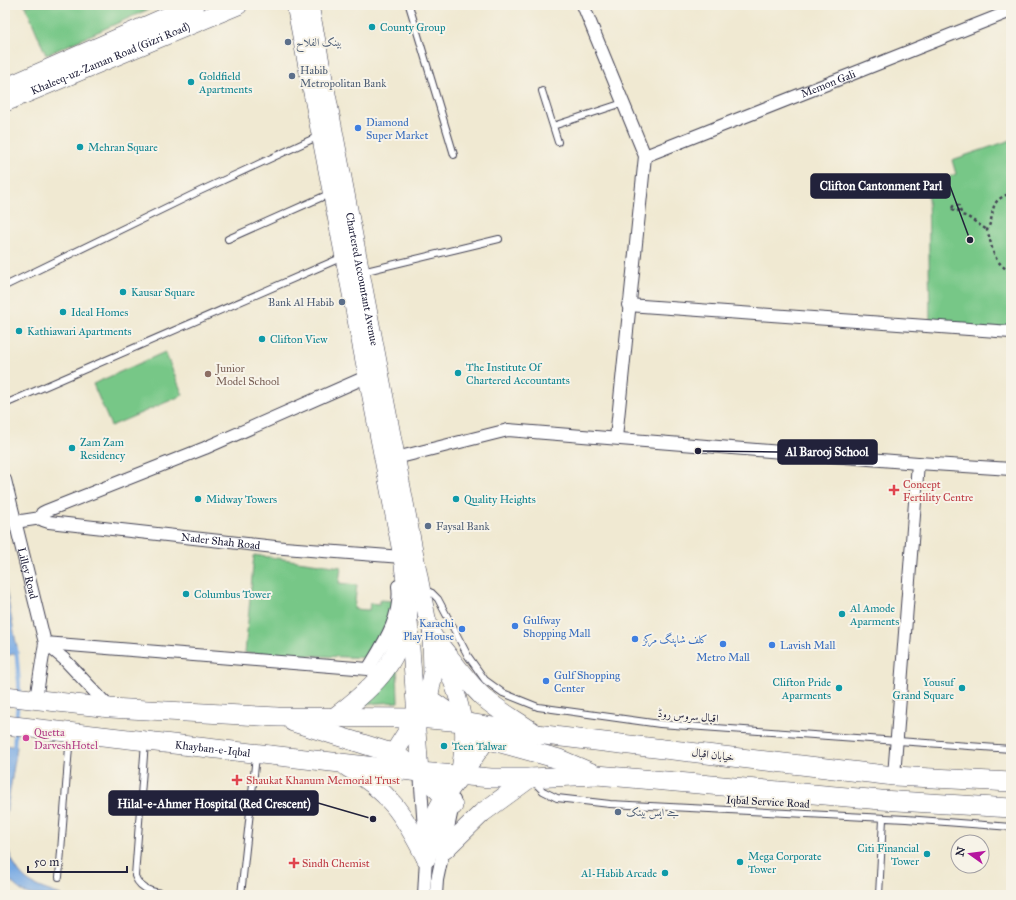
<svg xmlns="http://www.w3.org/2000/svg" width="1016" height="900" font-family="'IM FELL Great Primer',Amiri,serif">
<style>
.green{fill:#77c787;stroke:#4c7461}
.water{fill:#77a9e3;stroke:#4c668f}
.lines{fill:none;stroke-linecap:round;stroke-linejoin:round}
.stream{stroke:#77a9e3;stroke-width:4}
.lane-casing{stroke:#414052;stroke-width:8}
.street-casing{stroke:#414052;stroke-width:14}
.secondary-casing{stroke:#414052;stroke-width:18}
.primary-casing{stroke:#414052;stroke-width:20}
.path{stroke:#414052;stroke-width:2.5;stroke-dasharray:3 3;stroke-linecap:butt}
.lane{stroke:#fff;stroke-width:6}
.street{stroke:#fff;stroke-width:12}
.secondary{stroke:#fff;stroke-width:17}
.primary{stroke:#fff;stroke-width:19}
.culture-dot{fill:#0f9aa8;stroke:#f7f3e8;stroke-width:1.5}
.service-dot{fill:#5c6f8a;stroke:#f7f3e8;stroke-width:1.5}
.shop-dot{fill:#3f7fe0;stroke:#f7f3e8;stroke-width:1.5}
.education-dot{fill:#8d6e63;stroke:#f7f3e8;stroke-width:1.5}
.health-dot{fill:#e0444e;stroke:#f7f3e8;stroke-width:1.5}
.hotel-dot{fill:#d1479c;stroke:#f7f3e8;stroke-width:1.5}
.labels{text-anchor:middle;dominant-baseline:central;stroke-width:4;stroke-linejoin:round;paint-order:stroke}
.culture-label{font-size:11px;fill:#0d838f;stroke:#f7f3e8;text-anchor:start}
.service-label{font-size:11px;fill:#4e5e75;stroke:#f7f3e8;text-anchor:start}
.street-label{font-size:11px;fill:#22223b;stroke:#f7f3e8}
.shop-label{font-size:11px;fill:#366cbe;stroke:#f7f3e8;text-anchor:start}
.education-label{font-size:11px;fill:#785e54;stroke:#f7f3e8;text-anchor:start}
.health-label{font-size:11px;fill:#be3a42;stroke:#f7f3e8;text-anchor:start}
.hotel-label{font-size:11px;fill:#b23c85;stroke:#f7f3e8;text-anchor:start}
.leader{fill:none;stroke:#22223b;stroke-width:1.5}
.callout-dot{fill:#22223b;stroke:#f7f3e8;stroke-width:1.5}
.callout{fill:#22223b;stroke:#22223b;stroke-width:1.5}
.callout-label{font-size:12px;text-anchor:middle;font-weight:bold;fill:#fff}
</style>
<rect width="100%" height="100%" fill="#f7f3e8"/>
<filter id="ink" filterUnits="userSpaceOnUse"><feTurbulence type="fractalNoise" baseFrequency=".025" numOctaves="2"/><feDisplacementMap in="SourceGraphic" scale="8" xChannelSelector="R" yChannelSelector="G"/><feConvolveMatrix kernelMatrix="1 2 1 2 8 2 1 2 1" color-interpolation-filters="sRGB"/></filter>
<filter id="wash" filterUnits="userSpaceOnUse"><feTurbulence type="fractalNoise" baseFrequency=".012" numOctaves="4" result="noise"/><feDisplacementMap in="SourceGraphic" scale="16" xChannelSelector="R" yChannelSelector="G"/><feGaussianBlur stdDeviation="0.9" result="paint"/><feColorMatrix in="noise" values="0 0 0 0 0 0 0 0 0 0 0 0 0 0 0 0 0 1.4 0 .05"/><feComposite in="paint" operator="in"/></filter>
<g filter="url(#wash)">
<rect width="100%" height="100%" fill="#f0e9d2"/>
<path class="green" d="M 25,5 L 158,5 L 46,55 Z
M 1011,140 L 1011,332 L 930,326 L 928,186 L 956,174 L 952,160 Z
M 165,352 L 183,395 L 111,426 L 93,384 Z
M 254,555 L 341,567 L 339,583 L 357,585 L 354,609 L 369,610 L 370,603 L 379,604 L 380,600 L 393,601 L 391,614 L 370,658 L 245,653 Z
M 397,664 L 398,702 L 364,704 Z"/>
<path class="water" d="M 5,584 L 18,653 L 5,656 Z
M 5,745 L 17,747 L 5,821 Z
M 5,841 C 18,879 24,883 61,895 C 30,895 27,900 5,875 Z"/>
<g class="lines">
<path class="stream" d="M 16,648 L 19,683 L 19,693
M 16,721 L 18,702
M 14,751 L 15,732"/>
</g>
</g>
<g filter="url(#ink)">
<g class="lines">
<g class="lane-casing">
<path id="lane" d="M 409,5 L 454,155
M 542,91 L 558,142
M 553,126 L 623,103
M 228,239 L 329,194
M 362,272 L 499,239
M 5,286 L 200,191 L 319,136
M 5,404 L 343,257
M 425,590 L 432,593 L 438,599 L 468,656 L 485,680 L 503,693 L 538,707 L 660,724 L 1011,749
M 145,742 L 135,876 C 142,896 167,893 185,895
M 533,781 L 543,791 L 557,798 L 610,804 L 906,819 L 1011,827
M 59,877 L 70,734
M 241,895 L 256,756
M 879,895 L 883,819"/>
</g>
<g class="street-casing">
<g id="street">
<path d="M 583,5 L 645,156 L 616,438"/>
<path id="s1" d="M 645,156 L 1011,11"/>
<path d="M 628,305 L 1011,332"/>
<path d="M 396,458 L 508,430 L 918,463 L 1011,469"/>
<path id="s2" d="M 5,480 L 45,643 L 36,699"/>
<path id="s3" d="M 41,518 L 43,520 L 49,522 L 284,548 L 402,557"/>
<path d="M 41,518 L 42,513 L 46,511 L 205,448 L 366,377"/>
<path d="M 15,522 L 41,518"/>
<path d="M 45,643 L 368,669 C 383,644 402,617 398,586"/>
<path d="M 45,643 L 64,659 L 110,708"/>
<path d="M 420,772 L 426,858 L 424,895"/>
<path d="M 894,776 L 918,463"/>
<path d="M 436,895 L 437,880 L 454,800"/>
</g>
</g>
<g class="secondary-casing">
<g id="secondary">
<path d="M 295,5 L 402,557 L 408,607 L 420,772"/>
<path id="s4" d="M 310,5 L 427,618 C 438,654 459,686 463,723 C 465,741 462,758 459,775"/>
</g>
</g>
<g class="primary-casing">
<g id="primary">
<path d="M 5,88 L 194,5"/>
<path id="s5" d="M 5,102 L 238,5"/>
<path d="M 432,636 C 449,655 463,678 482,696 C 497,710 516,720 533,732"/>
<path d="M 415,689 L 486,739 L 559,759 L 592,773"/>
<path d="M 5,696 L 110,708 L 278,717 L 417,718 L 463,722 L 536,734 L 894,776 L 1011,782"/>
<path d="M 336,716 C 378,684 401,661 408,607"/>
<path d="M 293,722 L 395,754 L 420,772 L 453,806"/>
<path id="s6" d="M 5,725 L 420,772 L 491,778 L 530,778 L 597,775 L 881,800 L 1011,808"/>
<path d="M 387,764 L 428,699 L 433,674 L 432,636"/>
<path d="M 347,767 C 389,790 405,817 426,858"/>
<path d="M 444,850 L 482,813 L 530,778"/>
<path d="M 426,858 L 438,809 L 445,796 L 494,729"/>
</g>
</g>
<path class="path" d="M952.5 208a3.5 3.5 0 1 1 7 0a3.5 3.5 0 1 1-7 0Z
M 960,210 L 962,215 L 968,217 L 987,230
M 1011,269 L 1010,272 L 1011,277
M 1010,272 C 990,258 994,250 987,230 C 997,212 986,202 1011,193"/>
<use href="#lane" class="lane"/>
<use href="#street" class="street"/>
<use href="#secondary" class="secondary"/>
<use href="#primary" class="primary"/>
</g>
</g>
<g class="culture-dot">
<circle cx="372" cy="27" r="4"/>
<circle cx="191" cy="82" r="4"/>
<circle cx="80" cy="147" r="4"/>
<circle cx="123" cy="292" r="4"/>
<circle cx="63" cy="312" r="4"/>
<circle cx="19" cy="331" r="4"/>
<circle cx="262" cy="339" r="4"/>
<circle cx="458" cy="373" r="4"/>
<circle cx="72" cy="448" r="4"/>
<circle cx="198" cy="499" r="4"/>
<circle cx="456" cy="499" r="4"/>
<circle cx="186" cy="594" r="4"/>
<circle cx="842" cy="614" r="4"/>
<circle cx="839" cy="688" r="4"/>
<circle cx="962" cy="688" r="4"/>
<circle cx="444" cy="746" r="4"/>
<circle cx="927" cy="854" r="4"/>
<circle cx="740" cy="862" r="4"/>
<circle cx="665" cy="873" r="4"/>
</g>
<g class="service-dot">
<circle cx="288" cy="42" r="4"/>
<circle cx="292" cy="76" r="4"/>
<circle cx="342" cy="302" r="4"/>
<circle cx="428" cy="526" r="4"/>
<circle cx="618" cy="812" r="4"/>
</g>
<g class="shop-dot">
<circle cx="358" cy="128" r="4"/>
<circle cx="515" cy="626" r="4"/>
<circle cx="462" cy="629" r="4"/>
<circle cx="635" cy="639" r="4"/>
<circle cx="723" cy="644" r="4"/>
<circle cx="772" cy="645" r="4"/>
<circle cx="546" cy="681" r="4"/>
</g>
<circle class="education-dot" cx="208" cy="374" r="4"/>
<g class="health-dot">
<path d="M892 484h4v4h4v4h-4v4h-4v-4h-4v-4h4z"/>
<path d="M235 774h4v4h4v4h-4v4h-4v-4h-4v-4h4z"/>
<path d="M292 857h4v4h4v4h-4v4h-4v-4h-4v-4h4z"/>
</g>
<circle class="hotel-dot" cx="26" cy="738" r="4"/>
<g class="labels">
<g class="culture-label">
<text x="380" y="27">County Group</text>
<text x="199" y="76">Goldfield<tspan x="199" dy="13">Apartments</tspan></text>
<text x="88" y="147">Mehran Square</text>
<text x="131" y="292">Kausar Square</text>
<text x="71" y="312">Ideal Homes</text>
<text x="27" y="331">Kathiawari Apartments</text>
<text x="270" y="339">Clifton View</text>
<text x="466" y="367">The Institute Of<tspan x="466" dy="13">Chartered Accountants</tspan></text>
<text x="80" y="442">Zam Zam<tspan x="80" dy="13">Residency</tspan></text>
<text x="206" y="499">Midway Towers</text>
<text x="464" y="499">Quality Heights</text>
<text x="194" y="594">Columbus Tower</text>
<text x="850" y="608">Al Amode<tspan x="850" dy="13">Aparments</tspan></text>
<text x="831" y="682" text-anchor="end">Clifton Pride<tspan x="831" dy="13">Aparments</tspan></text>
<text x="954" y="682" text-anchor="end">Yousuf<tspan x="954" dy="13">Grand Square</tspan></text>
<text x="452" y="746">Teen Talwar</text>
<text x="919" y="848" text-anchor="end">Citi Financial<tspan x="919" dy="13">Tower</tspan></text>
<text x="748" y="856">Mega Corporate<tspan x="748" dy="13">Tower</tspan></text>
<text x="657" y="873" text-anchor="end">Al-Habib Arcade</text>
</g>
<g class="service-label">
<text x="296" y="42">بینک الفلاح</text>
<text x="300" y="70">Habib<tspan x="300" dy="13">Metropolitan Bank</tspan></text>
<text x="334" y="302" text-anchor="end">Bank Al Habib</text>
<text x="436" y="526">Faysal Bank</text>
<text x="626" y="812">جے ایس بینک</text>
</g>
<g class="street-label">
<text stroke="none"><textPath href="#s5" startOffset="114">Khaleeq-uz-Zaman Road (Gizri Road)</textPath></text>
<text stroke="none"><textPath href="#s1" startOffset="197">Memon Gali</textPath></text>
<text stroke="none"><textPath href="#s4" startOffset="279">Chartered Accountant Avenue</textPath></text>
<text stroke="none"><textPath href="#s3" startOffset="182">Nader Shah Road</textPath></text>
<text stroke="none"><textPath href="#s2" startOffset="96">Lilley Road</textPath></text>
<text transform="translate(688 716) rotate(5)">اقبال سروس روڈ</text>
<text stroke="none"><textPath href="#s6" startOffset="209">Khayban-e-Iqbal</textPath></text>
<text transform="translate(713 755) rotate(7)">خیابان اقبال</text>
<text transform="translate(768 802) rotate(3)">Iqbal Service Road</text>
</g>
<g class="shop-label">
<text x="366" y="122">Diamond<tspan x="366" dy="13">Super Market</tspan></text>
<text x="523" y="620">Gulfway<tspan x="523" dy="13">Shopping Mall</tspan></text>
<text x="454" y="623" text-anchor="end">Karachi<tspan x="454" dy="13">Play House</tspan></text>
<text x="643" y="639">کلف شاپنگ مرکز</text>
<text x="780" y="645">Lavish Mall</text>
<text x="723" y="657" text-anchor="middle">Metro Mall</text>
<text x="554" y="675">Gulf Shopping<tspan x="554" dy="13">Center</tspan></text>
</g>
<g class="education-label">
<text x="216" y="368">Junior<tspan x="216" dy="13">Model School</tspan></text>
</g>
<g class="health-label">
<text x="903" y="484">Concept<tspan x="903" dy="13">Fertility Centre</tspan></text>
<text x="246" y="780">Shaukat Khanum Memorial Trust</text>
<text x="302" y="863">Sindh Chemist</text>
</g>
<g class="hotel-label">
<text x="34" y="732">Quetta<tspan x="34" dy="13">DarveshHotel</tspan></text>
</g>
</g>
<path class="leader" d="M970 240L950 186M698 451L778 452M373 819L318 803"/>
<g class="callout-dot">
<circle cx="970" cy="240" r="4"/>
<circle cx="698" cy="451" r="4"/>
<circle cx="373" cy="819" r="4"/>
</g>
<g class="callout">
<rect x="811" y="174" width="139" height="24" rx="4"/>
<rect x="778" y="440" width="99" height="24" rx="4"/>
<rect x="109" y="791" width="209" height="24" rx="4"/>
</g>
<g class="callout-label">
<text x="881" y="190">Clifton Cantonment Parl</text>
<text x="827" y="456">Al Barooj School</text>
<text x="214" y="808">Hilal-e-Ahmer Hospital (Red Crescent)</text>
</g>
<rect width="1016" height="900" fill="none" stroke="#f7f3e8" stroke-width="20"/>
<g transform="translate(970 854) rotate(284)"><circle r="19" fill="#f7f3e8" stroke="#a29fa3"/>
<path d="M0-3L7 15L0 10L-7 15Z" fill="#b5179e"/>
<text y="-6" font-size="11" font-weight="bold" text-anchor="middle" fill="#22223b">N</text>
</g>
<path d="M28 866v6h99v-6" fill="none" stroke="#22223b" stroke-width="2"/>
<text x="34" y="866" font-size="12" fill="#22223b" stroke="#f7f3e8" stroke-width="3" paint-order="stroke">50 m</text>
</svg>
